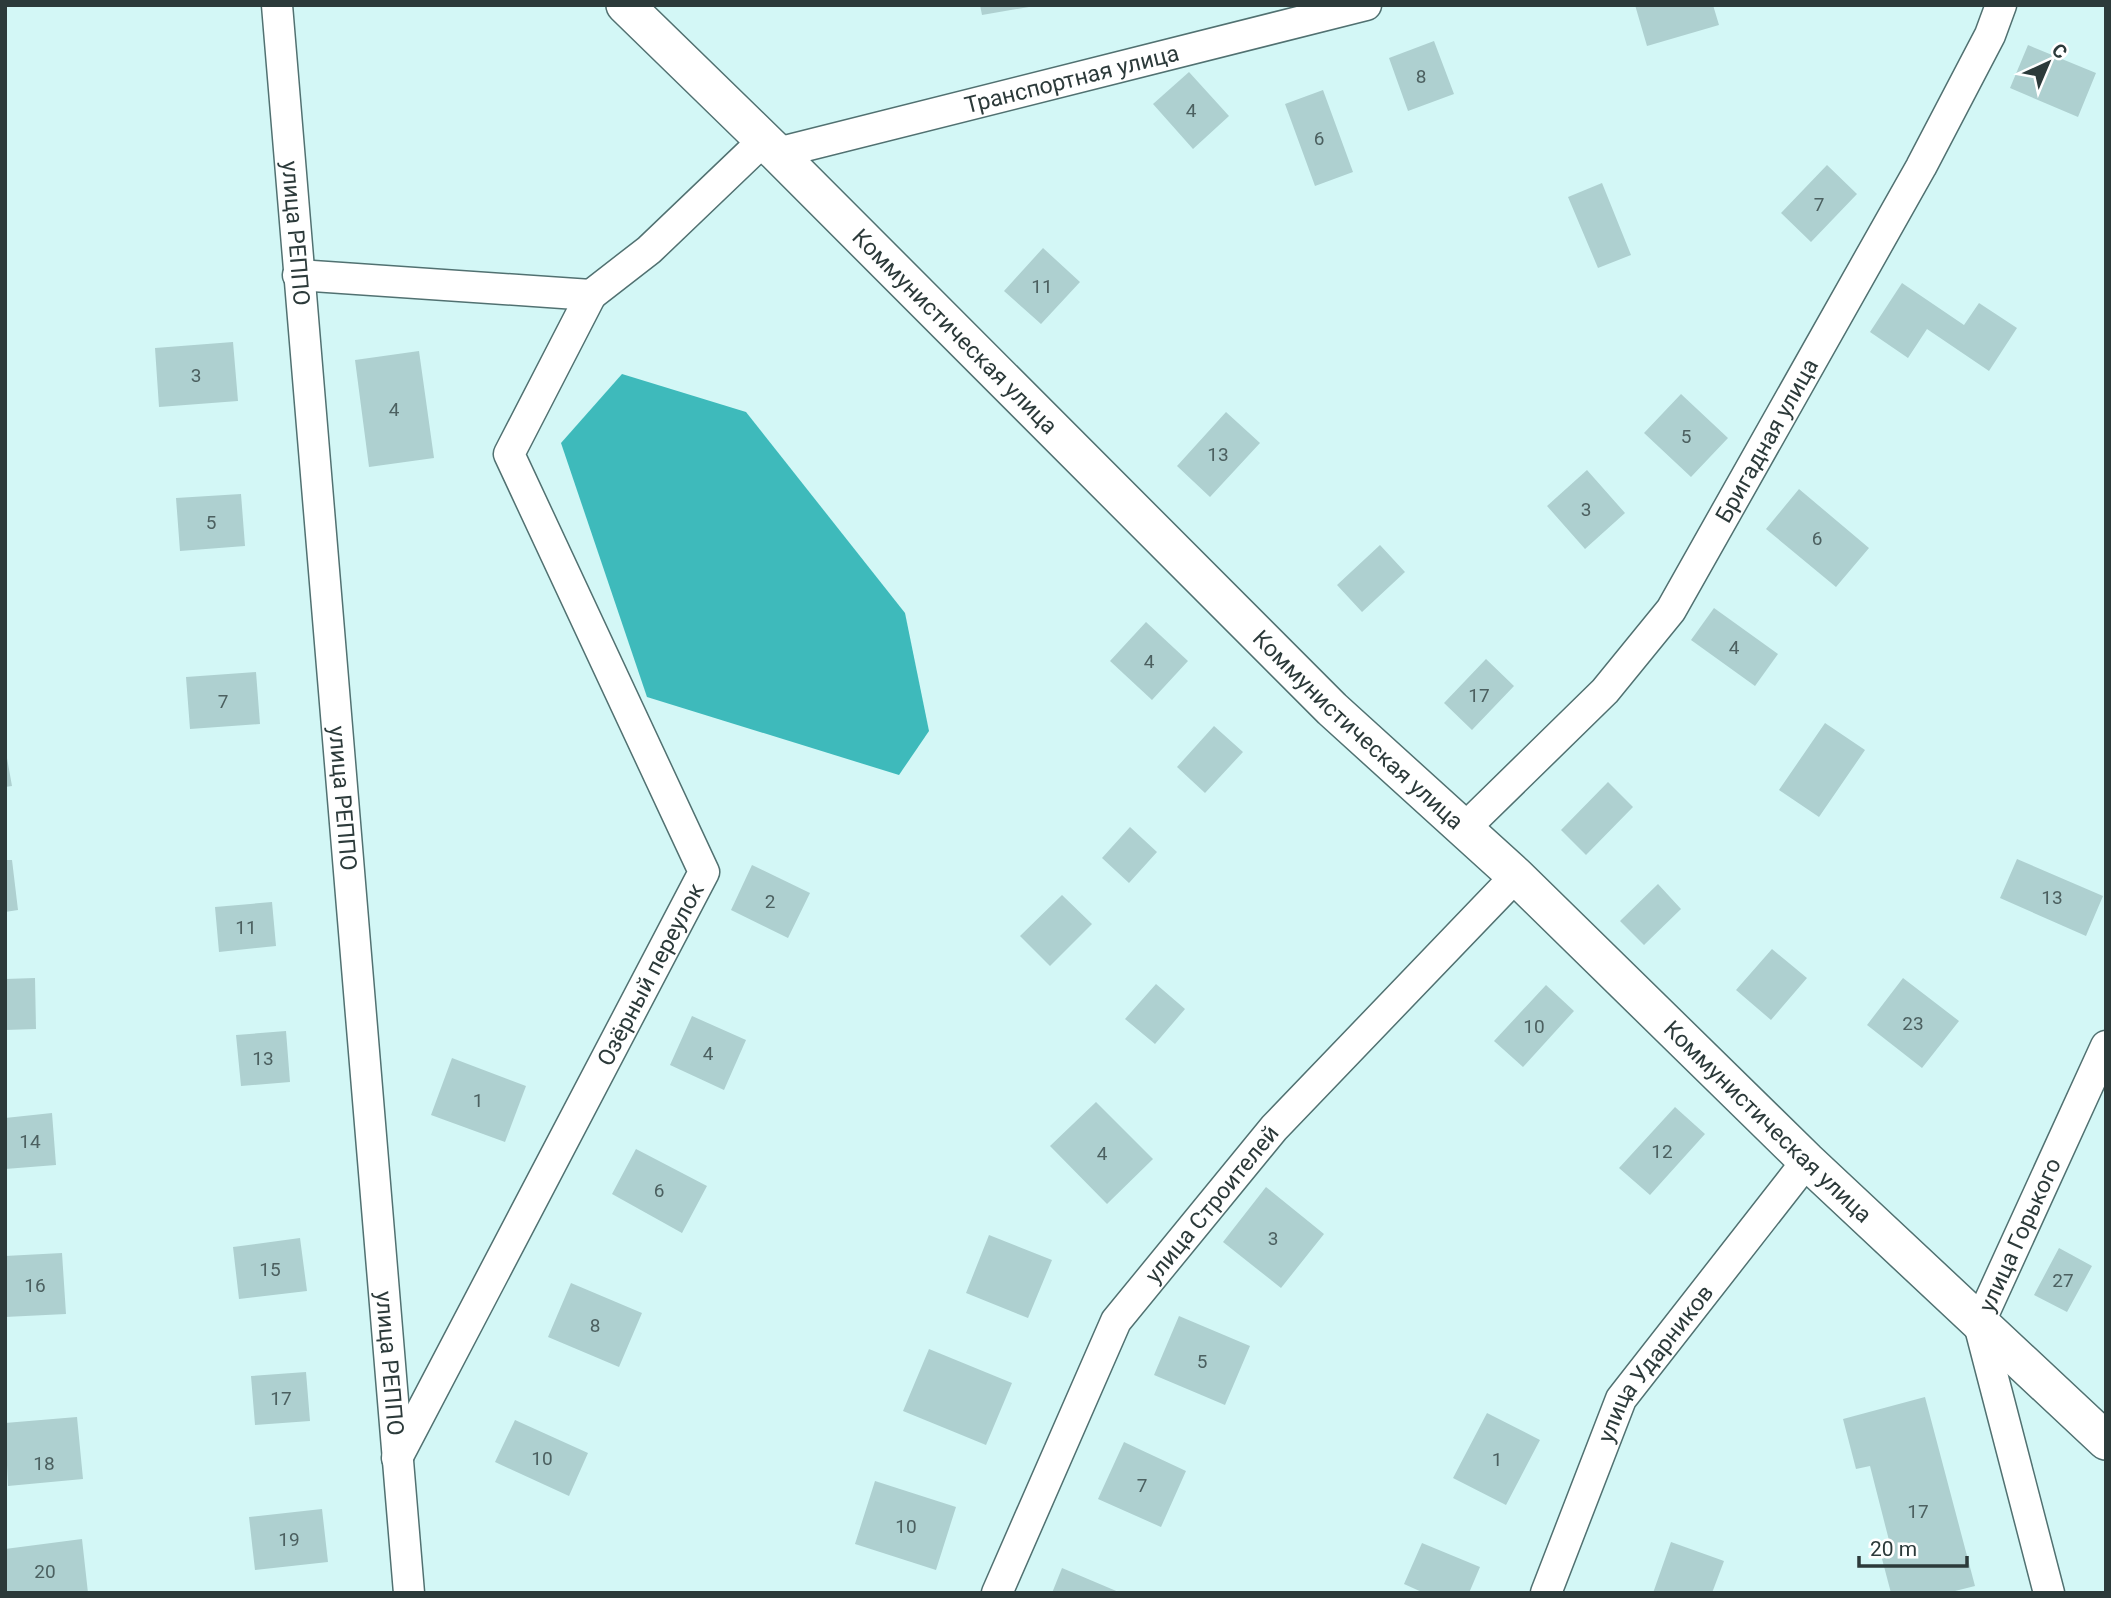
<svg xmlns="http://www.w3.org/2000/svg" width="2111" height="1598" font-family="Roboto,sans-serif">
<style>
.water{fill:#3ebabb}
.building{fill:#aed0d0}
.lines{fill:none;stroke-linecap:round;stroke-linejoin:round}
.minor-casing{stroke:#517171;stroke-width:33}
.tertiary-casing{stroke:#517171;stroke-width:40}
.minor{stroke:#fff;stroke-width:30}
.tertiary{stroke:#fff;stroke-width:37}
.labels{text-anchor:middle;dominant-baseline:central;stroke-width:6;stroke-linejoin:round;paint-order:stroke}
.number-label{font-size:19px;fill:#4c6060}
.street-label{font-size:23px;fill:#2c3a3a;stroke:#fff}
</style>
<rect width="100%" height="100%" fill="#d3f7f6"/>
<path class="water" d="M 622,374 L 746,412 L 905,613 L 929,731 L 899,775 L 647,697 L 561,443 Z"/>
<path class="building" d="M 980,5 L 1029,5 L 1029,7 L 982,15 Z
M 1635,5 L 1713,5 L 1719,25 L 1647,46 Z
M 1434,41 L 1454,94 L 1408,111 L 1389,58 Z
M 2028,45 L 2096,73 L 2078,117 L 2010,88 Z
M 1189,72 L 1229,116 L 1193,149 L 1153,104 Z
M 1323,90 L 1353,172 L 1315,186 L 1285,104 Z
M 1827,165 L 1857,194 L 1811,242 L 1781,213 Z
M 1602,183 L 1631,255 L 1598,268 L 1568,197 Z
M 1043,248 L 1080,282 L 1041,324 L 1004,291 Z
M 1902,283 L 1964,325 L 1979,303 L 2017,328 L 1989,371 L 1927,329 L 1908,358 L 1870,332 Z
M 233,342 L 238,401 L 159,407 L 155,348 Z
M 419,351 L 434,458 L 369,467 L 355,360 Z
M 1681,394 L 1728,438 L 1691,477 L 1644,433 Z
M 1226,412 L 1260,443 L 1210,497 L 1177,466 Z
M 1587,470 L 1625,513 L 1585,549 L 1547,506 Z
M 1799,489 L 1869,548 L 1836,587 L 1766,529 Z
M 241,494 L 245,546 L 180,551 L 176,498 Z
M 1380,545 L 1405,572 L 1362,612 L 1337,585 Z
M 1714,608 L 1778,654 L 1755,686 L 1691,640 Z
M 1146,622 L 1188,661 L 1152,700 L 1110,661 Z
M 1486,659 L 1514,686 L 1472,730 L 1444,703 Z
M 256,672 L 260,724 L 190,729 L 186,677 Z
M 1825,723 L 1865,750 L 1819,817 L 1779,790 Z
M 1214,726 L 1243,752 L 1205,793 L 1177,767 Z
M 5,747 L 12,786 L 5,787 Z
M 1608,782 L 1633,807 L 1586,855 L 1561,830 Z
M 1130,827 L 1157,852 L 1129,883 L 1102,858 Z
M 2017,859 L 2103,896 L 2086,936 L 2000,898 Z
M 5,860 L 12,860 L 18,910 L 5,912 Z
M 752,865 L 810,893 L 788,938 L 731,910 Z
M 1658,884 L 1681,909 L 1644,945 L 1620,921 Z
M 1062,895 L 1092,924 L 1050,966 L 1020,936 Z
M 272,902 L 276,946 L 219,952 L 215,907 Z
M 1772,949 L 1807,978 L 1771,1020 L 1736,990 Z
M 35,978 L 36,1029 L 5,1030 L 5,979 Z
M 1903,978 L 1959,1021 L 1922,1068 L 1867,1025 Z
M 1156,984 L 1185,1009 L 1155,1044 L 1125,1019 Z
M 1546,985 L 1574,1011 L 1523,1067 L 1494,1041 Z
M 692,1016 L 746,1040 L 724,1090 L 670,1065 Z
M 286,1031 L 290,1082 L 241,1086 L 236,1035 Z
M 452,1058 L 526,1086 L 505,1142 L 431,1115 Z
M 1096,1102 L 1153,1159 L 1107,1204 L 1050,1146 Z
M 1675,1107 L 1705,1134 L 1650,1195 L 1619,1168 Z
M 52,1113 L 56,1165 L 5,1169 L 5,1118 Z
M 636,1149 L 707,1186 L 682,1233 L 612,1194 Z
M 1266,1187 L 1324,1234 L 1281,1288 L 1223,1242 Z
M 989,1235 L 1052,1260 L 1028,1318 L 966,1293 Z
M 300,1238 L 307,1291 L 239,1299 L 233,1247 Z
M 2059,1248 L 2092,1266 L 2067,1312 L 2034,1295 Z
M 62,1253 L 66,1314 L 5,1317 L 5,1256 Z
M 571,1283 L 642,1313 L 619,1367 L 548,1337 Z
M 1179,1316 L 1250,1346 L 1225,1405 L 1154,1375 Z
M 929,1349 L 1012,1383 L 986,1445 L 903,1411 Z
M 306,1372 L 310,1421 L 255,1425 L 251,1376 Z
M 1925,1397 L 1975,1586 L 1947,1593 L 1891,1593 L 1881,1555 L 1892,1552 L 1870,1466 L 1856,1469 L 1843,1419 Z
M 1487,1413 L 1540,1440 L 1506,1505 L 1453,1478 Z
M 77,1417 L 83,1479 L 8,1486 L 5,1423 Z
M 515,1420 L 588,1453 L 569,1496 L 495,1462 Z
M 1124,1442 L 1186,1471 L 1161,1527 L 1098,1499 Z
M 875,1481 L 956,1507 L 936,1570 L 855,1544 Z
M 322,1509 L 328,1562 L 255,1570 L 249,1517 Z
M 82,1539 L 88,1593 L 5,1593 L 5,1549 Z
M 1671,1542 L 1724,1561 L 1712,1593 L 1653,1593 Z
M 1422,1543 L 1480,1567 L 1469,1593 L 1424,1593 L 1404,1584 Z
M 1062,1568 L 1121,1593 L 1052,1593 Z"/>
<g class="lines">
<g class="minor-casing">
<g id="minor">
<path id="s1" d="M 277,5 L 409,1593"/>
<path id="s2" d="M 777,153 L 1366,5"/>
<path d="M 298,275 L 591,295 L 649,250 L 763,141"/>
<path id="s3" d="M 1465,828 L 1605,691 L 1671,610 L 1921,167 L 1990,35 L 2001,5"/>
<path id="s4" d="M 397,1458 L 704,872 L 509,454 L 591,295"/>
<path id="s5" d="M 997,1593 L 1116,1321 L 1274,1128 L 1516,876"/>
<path id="s6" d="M 1546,1593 L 1621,1399 L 1807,1161"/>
<path id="s7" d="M 2049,1593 L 1979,1324 L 2106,1046"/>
</g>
</g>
<g class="tertiary-casing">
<g id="tertiary">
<path id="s8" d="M 625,5 L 777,153 L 1332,709 L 1516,876 L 1807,1161 L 2106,1441"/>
</g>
</g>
<use href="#minor" class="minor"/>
<use href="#tertiary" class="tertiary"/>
</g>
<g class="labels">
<g class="number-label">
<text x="1421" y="76">8</text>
<text x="1191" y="110">4</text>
<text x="1319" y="138">6</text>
<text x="1819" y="204">7</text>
<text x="1042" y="286">11</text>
<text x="196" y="375">3</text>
<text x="394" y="409">4</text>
<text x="1686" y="436">5</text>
<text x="1218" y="454">13</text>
<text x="1586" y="509">3</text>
<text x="211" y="522">5</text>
<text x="1817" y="538">6</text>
<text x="1734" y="647">4</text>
<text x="1149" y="661">4</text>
<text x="1479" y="695">17</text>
<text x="223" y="701">7</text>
<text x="2052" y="897">13</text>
<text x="770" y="901">2</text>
<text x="246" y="927">11</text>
<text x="1913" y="1023">23</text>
<text x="1534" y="1026">10</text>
<text x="708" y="1053">4</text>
<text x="263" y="1058">13</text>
<text x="478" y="1100">1</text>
<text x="30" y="1141">14</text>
<text x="1662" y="1151">12</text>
<text x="1102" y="1153">4</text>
<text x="659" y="1190">6</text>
<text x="1273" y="1238">3</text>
<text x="270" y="1269">15</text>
<text x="2063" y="1280">27</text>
<text x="35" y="1285">16</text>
<text x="595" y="1325">8</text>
<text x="1202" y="1361">5</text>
<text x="281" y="1398">17</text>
<text x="542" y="1458">10</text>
<text x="1497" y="1459">1</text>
<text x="44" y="1463">18</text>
<text x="1142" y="1485">7</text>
<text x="1918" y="1511">17</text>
<text x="906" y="1526">10</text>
<text x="289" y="1539">19</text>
<text x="45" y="1571">20</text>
</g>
<g class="street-label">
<text stroke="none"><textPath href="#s2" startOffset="304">Транспортная улица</textPath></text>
<text stroke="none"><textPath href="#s1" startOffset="229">улица РЕППО</textPath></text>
<text stroke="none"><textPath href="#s8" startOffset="464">Коммунистическая улица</textPath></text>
<text stroke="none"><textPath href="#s3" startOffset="495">Бригадная улица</textPath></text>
<text stroke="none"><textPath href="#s8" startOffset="1031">Коммунистическая улица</textPath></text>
<text stroke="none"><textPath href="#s1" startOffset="796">улица РЕППО</textPath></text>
<text stroke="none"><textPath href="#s4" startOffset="546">Озёрный переулок</textPath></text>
<text stroke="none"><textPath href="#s8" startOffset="1598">Коммунистическая улица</textPath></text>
<text stroke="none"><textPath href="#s5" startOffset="448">улица Строителей</textPath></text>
<text stroke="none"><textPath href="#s7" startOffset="376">улица Горького</textPath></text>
<text stroke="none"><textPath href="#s1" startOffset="1363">улица РЕППО</textPath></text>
<text stroke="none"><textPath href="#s6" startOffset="256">улица Ударников</textPath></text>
</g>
</g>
<rect width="2111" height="1598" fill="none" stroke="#2c3a3a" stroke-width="14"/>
<g transform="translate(2048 63) rotate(44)" stroke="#ffffff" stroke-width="5" paint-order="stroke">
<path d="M0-5L12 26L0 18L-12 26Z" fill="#2c3a3a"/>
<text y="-10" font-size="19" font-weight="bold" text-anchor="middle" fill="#2c3a3a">С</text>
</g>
<path d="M1859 1556v10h108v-10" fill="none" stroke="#2c3a3a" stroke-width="3.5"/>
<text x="1870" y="1556" font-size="21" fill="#2c3a3a" stroke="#ffffff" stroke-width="5" paint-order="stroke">20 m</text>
</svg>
